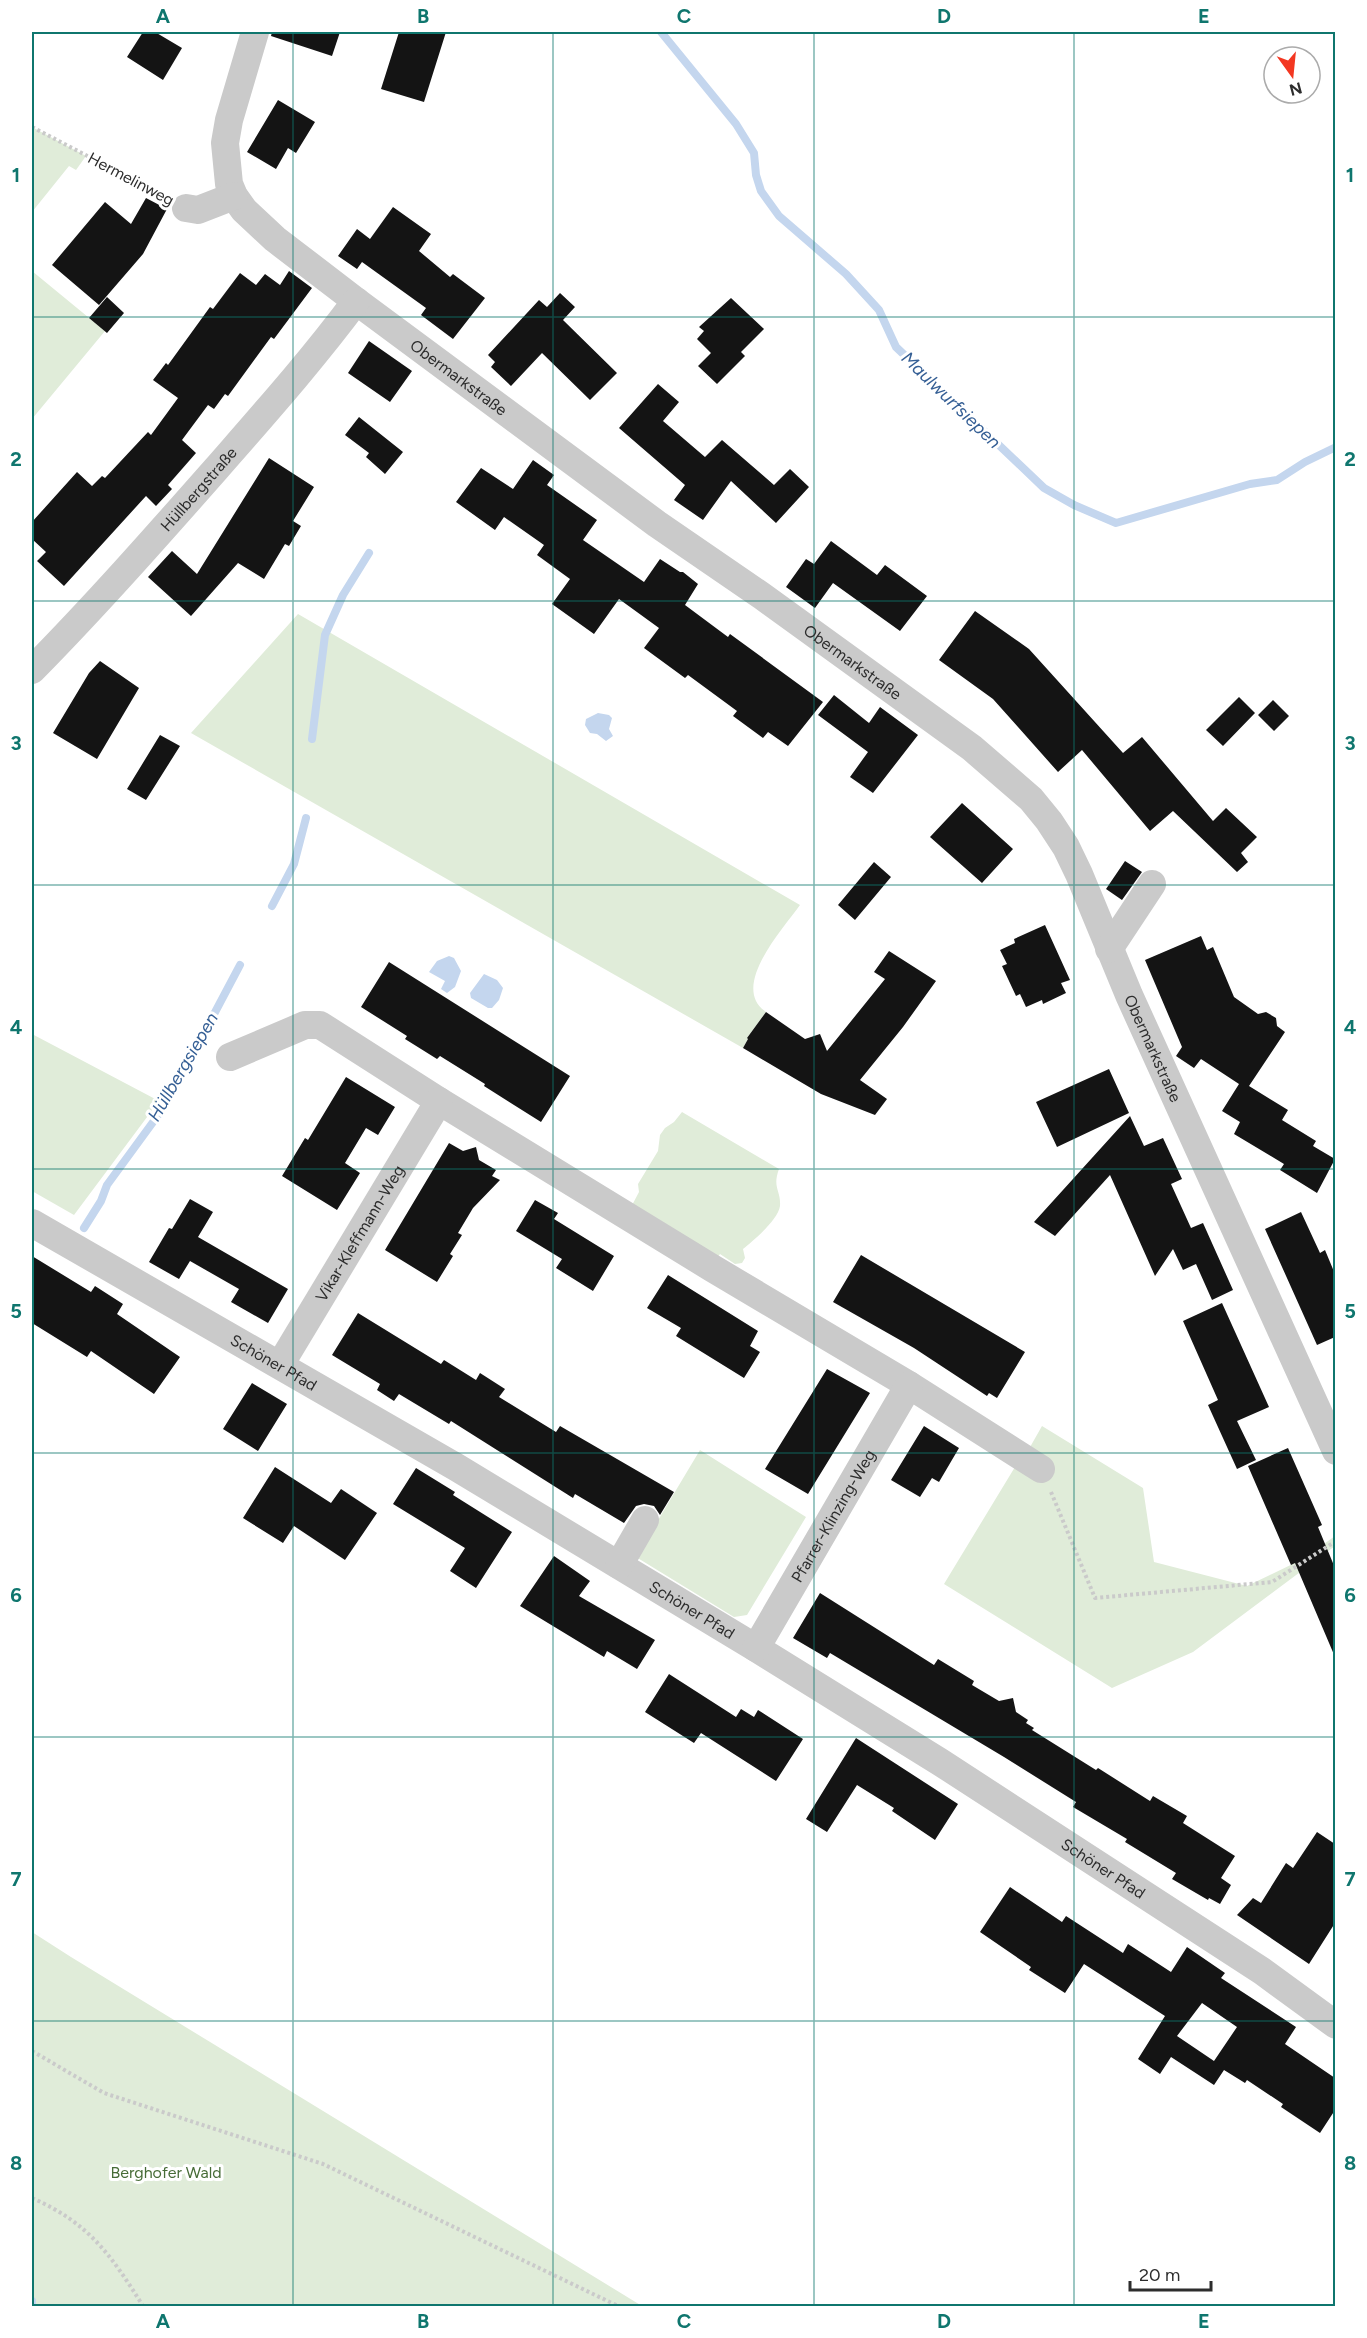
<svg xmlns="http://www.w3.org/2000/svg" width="1367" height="2338" font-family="Figtree,sans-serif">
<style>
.green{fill:#e0ecd9}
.water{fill:#c4d6ee}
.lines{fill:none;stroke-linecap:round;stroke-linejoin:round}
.stream{stroke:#c4d6ee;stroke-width:8}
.building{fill:#141414;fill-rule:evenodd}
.path{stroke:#cacaca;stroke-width:4;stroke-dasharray:3 3;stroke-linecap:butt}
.minor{stroke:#cacaca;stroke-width:28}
.grid{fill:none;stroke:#0f766e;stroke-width:1.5;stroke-opacity:0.55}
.labels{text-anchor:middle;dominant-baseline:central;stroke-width:6;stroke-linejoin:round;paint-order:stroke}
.street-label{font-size:16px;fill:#2d2d2d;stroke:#fff}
.park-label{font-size:16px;fill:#476c37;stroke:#fff}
.water-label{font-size:18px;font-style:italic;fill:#355f95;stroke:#fff}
.neatline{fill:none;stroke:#0f766e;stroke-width:2}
.grid-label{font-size:20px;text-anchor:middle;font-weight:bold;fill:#0f766e}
</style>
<rect width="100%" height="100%" fill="#fff"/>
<path class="green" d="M 32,127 L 86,156 L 76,170 L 69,166 L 32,212 Z
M 32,271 L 105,331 L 32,419 Z
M 298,614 L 800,905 C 783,929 729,987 766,1012 L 747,1038 L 748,1039 L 743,1048 L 191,733 Z
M 32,1034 L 159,1101 L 74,1215 L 32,1191 Z
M 682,1112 L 779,1169 C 772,1188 781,1190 780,1206 C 778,1220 753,1241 743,1249 L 745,1258 L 742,1263 L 735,1264 L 720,1254 L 715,1261 L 630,1209 L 639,1192 L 638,1184 L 658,1151 L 660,1135 L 665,1128 L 674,1122 Z
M 1042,1426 L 1143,1488 L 1154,1562 L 1247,1586 L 1303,1559 L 1335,1536 L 1335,1546 L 1193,1652 L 1112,1688 L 944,1584 L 1018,1462 L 1021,1463 Z
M 700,1450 L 806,1517 L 747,1615 L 734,1617 L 636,1557 Z
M 32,1932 L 71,1957 L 642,2306 L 32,2306 Z"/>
<path class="water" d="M 598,713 L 609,715 L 612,718 L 609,729 L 613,736 L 606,741 L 597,734 L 590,733 L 585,725 L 586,719 Z
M 449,956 L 454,958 L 461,971 L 455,987 L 447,993 L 441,989 L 445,981 L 429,972 L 437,961 Z
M 484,974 L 497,980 L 503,988 L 499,1000 L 492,1008 L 488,1008 L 471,998 L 470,993 Z"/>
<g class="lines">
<path class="stream" d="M 661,32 L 736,124 L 754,153 L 756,175 L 761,191 L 779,216 L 846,274 L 879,310 L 896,347 L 1044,488 L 1074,505 L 1116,523 L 1250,484 L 1277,480 L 1305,462 L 1336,447
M 312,739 L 325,635 L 343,595 L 369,553
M 272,906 L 294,864 L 306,818
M 84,1228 L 101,1201 L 107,1185 L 167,1103 L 240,965
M 32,2301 L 32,2306"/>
</g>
<path class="building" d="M 143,32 L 155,32 L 182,48 L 163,80 L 127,57 Z
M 272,32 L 340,32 L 332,56 L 271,36 Z
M 399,32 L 446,32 L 424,102 L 381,89 Z
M 278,100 L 315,122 L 296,153 L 288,148 L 276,169 L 247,152 Z
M 146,198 L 167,209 L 143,254 L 99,305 L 52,265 L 105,202 L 131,224 Z
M 393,207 L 431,234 L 419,251 L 450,277 L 453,274 L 485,298 L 453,339 L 421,315 L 426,308 L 362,262 L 357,269 L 338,256 L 357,229 L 370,239 Z
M 289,271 L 312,288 L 274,339 L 271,337 L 228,396 L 225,394 L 214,409 L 208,405 L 182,440 L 196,453 L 168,485 L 172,489 L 156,506 L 146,496 L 64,586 L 37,561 L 46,552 L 32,539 L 32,522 L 77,472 L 92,486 L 102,476 L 105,478 L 148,432 L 151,435 L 178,398 L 153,380 L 166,363 L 168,365 L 210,307 L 213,309 L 240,273 L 256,285 L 265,274 L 280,285 Z
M 560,293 L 575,307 L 563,320 L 617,373 L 590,400 L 542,353 L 511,386 L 491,367 L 495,362 L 488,355 L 539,300 L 547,307 Z
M 107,297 L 124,313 L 107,333 L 89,318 Z
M 731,298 L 764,329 L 741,352 L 745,356 L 717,384 L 698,366 L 711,353 L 697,339 L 704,331 L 699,327 Z
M 369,341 L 412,371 L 390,402 L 348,373 Z
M 658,384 L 679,402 L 663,421 L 705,457 L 722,440 L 774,485 L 790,469 L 809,487 L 776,523 L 731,481 L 703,520 L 674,500 L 685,485 L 619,428 Z
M 359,417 L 403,452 L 385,474 L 366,457 L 369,453 L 345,435 Z
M 269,458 L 314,487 L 293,521 L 301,526 L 289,546 L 285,544 L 264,579 L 238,563 L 191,616 L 148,577 L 172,551 L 197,574 Z
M 533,460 L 554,475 L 547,485 L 597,520 L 583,540 L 644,582 L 660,559 L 680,572 L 683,572 L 698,584 L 685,605 L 728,637 L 730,634 L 823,702 L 788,746 L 768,732 L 763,738 L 733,716 L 737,711 L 688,675 L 685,678 L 644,648 L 659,628 L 619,599 L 594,634 L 552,604 L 570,579 L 537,555 L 544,545 L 504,517 L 495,530 L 456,502 L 481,468 L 513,489 Z
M 831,541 L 877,575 L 885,565 L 927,596 L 900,631 L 833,583 L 815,608 L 786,587 L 806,559 L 814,564 Z
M 975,611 L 1029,649 L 1123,753 L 1142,737 L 1213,821 L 1226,808 L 1257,837 L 1241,853 L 1248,862 L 1237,872 L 1173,811 L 1150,831 L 1082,750 L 1058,772 L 993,699 L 939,660 Z
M 100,661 L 139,688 L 97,759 L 53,733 L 89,673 Z
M 834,695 L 869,723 L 880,707 L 918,735 L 873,793 L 850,777 L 868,752 L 818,715 Z
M 1239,697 L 1255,713 L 1223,746 L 1206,730 Z
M 1273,700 L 1289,716 L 1274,731 L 1258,715 Z
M 160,735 L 180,746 L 146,800 L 127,789 Z
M 962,803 L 1013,849 L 982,883 L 930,837 Z
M 1125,861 L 1142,872 L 1122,900 L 1106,889 Z
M 874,862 L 891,877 L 855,920 L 838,905 Z
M 1045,925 L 1070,980 L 1061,983 L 1066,993 L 1043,1004 L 1042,1000 L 1026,1007 L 1020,994 L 1016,996 L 1002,966 L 1007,964 L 1000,950 L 1015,943 L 1014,939 Z
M 1201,936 L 1207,950 L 1213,947 L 1234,997 L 1258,1014 L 1266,1012 L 1276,1018 L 1277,1026 L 1285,1032 L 1249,1086 L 1288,1110 L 1282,1120 L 1316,1141 L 1313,1146 L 1335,1159 L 1317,1193 L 1280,1170 L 1284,1164 L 1234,1134 L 1240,1122 L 1222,1111 L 1239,1084 L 1201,1059 L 1194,1068 L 1176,1056 L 1182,1047 L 1145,960 Z
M 889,951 L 936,981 L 903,1027 L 860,1080 L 887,1099 L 875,1115 L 821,1094 L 743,1048 L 748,1039 L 747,1038 L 766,1012 L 805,1039 L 820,1034 L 827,1051 L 885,979 L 874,972 Z
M 389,962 L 570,1076 L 541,1122 L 484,1086 L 485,1084 L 440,1056 L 437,1059 L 405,1039 L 407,1036 L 361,1007 Z
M 1109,1069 L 1129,1113 L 1057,1147 L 1036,1102 Z
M 346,1077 L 395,1107 L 378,1135 L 366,1128 L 345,1163 L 360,1173 L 337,1210 L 282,1176 L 305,1138 L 308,1140 Z
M 1130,1116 L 1144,1146 L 1163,1138 L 1182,1179 L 1171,1184 L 1191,1228 L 1203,1223 L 1233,1290 L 1212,1300 L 1196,1264 L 1183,1270 L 1173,1249 L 1155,1276 L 1110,1175 L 1055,1236 L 1034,1222 Z
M 449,1143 L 463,1151 L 476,1147 L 479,1160 L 496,1170 L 492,1176 L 500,1180 L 473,1208 L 458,1233 L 462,1235 L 450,1254 L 453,1256 L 437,1282 L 385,1250 Z
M 190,1199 L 213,1212 L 198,1237 L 288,1289 L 268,1323 L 231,1302 L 239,1289 L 190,1261 L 179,1279 L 149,1262 L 169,1228 L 172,1229 Z
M 535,1200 L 558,1213 L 554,1219 L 614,1256 L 593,1291 L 556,1268 L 562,1259 L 516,1231 Z
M 1301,1212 L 1320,1253 L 1325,1250 L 1335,1274 L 1335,1337 L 1317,1345 L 1265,1229 Z
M 861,1255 L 1025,1352 L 997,1398 L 989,1393 L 987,1396 L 914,1348 L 833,1302 Z
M 32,1256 L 91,1292 L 95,1286 L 123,1304 L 117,1314 L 180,1357 L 154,1394 L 91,1351 L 87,1357 L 32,1323 Z
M 668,1275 L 758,1331 L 750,1346 L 760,1352 L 744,1378 L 676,1336 L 681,1328 L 647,1308 Z
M 1222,1303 L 1269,1407 L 1237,1421 L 1256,1460 L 1237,1469 L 1208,1405 L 1218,1400 L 1183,1321 Z
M 358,1313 L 441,1364 L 444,1360 L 476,1380 L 480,1373 L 505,1389 L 499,1397 L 556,1432 L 560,1426 L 674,1492 L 660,1515 L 654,1506 L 644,1504 L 636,1506 L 624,1523 L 575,1494 L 573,1498 L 451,1421 L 449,1424 L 399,1394 L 394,1401 L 377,1390 L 380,1384 L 332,1355 Z
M 827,1369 L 870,1393 L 808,1494 L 765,1469 Z
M 252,1383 L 287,1404 L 258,1451 L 223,1429 Z
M 924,1426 L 959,1448 L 939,1482 L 932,1478 L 920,1497 L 891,1480 Z
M 1288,1448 L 1322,1525 L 1318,1527 L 1335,1568 L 1335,1657 L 1295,1563 L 1291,1565 L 1248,1466 Z
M 275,1467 L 331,1503 L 341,1489 L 377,1513 L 345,1560 L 294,1526 L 283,1543 L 243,1518 Z
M 416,1468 L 455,1492 L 453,1495 L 512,1532 L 476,1588 L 450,1571 L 465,1548 L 393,1504 Z
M 554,1556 L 590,1581 L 579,1596 L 655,1640 L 637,1669 L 607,1651 L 604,1657 L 520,1606 Z
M 820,1593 L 934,1665 L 938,1659 L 974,1681 L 972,1685 L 999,1701 L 1013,1698 L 1016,1712 L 1028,1720 L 1026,1723 L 1034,1728 L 1032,1730 L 1096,1770 L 1098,1768 L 1150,1801 L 1153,1796 L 1187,1816 L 1183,1823 L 1235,1856 L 1221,1878 L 1231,1885 L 1220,1904 L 1209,1898 L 1208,1900 L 1172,1879 L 1176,1873 L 1125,1842 L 1127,1839 L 1073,1807 L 1076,1802 L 1004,1757 L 830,1653 L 827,1658 L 793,1638 Z
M 669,1674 L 736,1717 L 741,1709 L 754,1717 L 758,1710 L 803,1739 L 776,1781 L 701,1733 L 694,1743 L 645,1712 Z
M 856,1738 L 958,1804 L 935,1840 L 892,1811 L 894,1808 L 857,1785 L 827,1832 L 806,1819 Z
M 1317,1832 L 1335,1844 L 1335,1923 L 1309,1964 L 1237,1915 L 1253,1898 L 1261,1903 L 1286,1863 L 1293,1868 Z
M 1010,1887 L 1062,1922 L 1066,1916 L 1123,1953 L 1128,1944 L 1171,1972 L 1187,1947 L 1225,1973 L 1221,1978 L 1296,2027 L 1285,2044 L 1335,2078 L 1335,2110 L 1320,2133 L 1281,2107 L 1283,2104 L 1247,2080 L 1245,2083 L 1224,2070 L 1214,2085 L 1171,2057 L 1160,2074 L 1138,2059 L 1165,2016 L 1084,1964 L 1065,1993 L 1029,1970 L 1031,1967 L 980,1932 ZM 1202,2003 L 1237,2027 L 1214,2061 L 1177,2036 Z"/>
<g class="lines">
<path class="path" d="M 32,127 L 162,195
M 1051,1492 L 1095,1598 L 1272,1582 L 1336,1541
M 32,2051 L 104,2093 L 323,2164 L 618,2306
M 32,2198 C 89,2223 111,2255 143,2306"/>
<g class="minor">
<path id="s1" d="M 255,32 L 229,120 L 225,143 L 229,184 L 234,196 L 244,210 L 275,239 L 356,301 L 657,524 L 762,596 L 972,748 L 1031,799 L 1049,821 L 1066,847 L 1079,874 L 1129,995 L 1336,1451"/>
<path d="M 186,208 L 198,210 L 234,196"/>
<path id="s2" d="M 32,670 C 96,605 156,537 216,469 C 264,414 313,359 356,301"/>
<path d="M 1109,949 L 1152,884"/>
<path d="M 230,1057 L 305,1025 L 320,1025 L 439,1101 L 712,1268 L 909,1385 L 1041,1469"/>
<path id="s3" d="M 32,1223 L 456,1467 L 756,1648 L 940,1762 L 1262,1971 L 1336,2025"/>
<path id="s4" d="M 280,1365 L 439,1101"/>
<path d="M 619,1565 L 645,1520"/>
<path id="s5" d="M 756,1648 L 909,1385"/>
</g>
</g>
<path class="grid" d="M 293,32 L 293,2306M 553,32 L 553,2306M 814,32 L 814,2306M 1074,32 L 1074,2306M 32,317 L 1336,317M 32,601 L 1336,601M 32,885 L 1336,885M 32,1169 L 1336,1169M 32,1453 L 1336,1453M 32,1737 L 1336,1737M 32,2021 L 1336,2021"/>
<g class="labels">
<g class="street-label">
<text transform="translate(131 179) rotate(28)">Hermelinweg</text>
<text stroke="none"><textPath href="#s1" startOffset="459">Obermarkstraße</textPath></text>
<text stroke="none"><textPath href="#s2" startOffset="246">Hüllbergstraße</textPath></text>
<text stroke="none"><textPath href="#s1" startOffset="945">Obermarkstraße</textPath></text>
<text stroke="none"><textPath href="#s1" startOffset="1449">Obermarkstraße</textPath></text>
<text stroke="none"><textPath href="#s4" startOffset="154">Vikar-Kleffmann-Weg</textPath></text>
<text stroke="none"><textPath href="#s3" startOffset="279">Schöner Pfad</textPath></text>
<text stroke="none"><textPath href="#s5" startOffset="153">Pfarrer-Klinzing-Weg</textPath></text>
<text stroke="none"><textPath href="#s3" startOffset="765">Schöner Pfad</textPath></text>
<text stroke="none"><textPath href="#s3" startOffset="1251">Schöner Pfad</textPath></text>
</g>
<g class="park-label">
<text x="166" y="2172">Berghofer Wald</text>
</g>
<g class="water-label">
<text transform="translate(951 400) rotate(44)">Maulwurfsiepen</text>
<text transform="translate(183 1067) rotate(-60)">Hüllbergsiepen</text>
</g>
</g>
<rect width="1367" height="2338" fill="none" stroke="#ffffff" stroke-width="66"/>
<g transform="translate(1292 75) rotate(165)"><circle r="28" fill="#ffffff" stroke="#ababab" stroke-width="1.5"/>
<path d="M0-4.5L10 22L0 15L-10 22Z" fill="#f33721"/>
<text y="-9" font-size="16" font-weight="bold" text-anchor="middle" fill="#2d2d2d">N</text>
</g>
<path d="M1130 2281v9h81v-9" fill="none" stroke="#2d2d2d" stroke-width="3"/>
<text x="1139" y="2281" font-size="18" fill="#2d2d2d" stroke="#ffffff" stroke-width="4.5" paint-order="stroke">20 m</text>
<rect x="33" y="33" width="1301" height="2272" class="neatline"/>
<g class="grid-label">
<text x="163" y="23">A</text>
<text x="423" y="23">B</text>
<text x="684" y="23">C</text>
<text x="944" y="23">D</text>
<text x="1204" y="23">E</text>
<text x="16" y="182">1</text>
<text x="1350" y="182">1</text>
<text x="16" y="466">2</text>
<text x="1350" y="466">2</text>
<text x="16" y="750">3</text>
<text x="1350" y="750">3</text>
<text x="16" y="1034">4</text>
<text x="1350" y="1034">4</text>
<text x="16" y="1318">5</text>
<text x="1350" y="1318">5</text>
<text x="16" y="1602">6</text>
<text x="1350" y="1602">6</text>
<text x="16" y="1886">7</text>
<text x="1350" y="1886">7</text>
<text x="16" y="2170">8</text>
<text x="1350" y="2170">8</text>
<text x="163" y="2328">A</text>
<text x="423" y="2328">B</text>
<text x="684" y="2328">C</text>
<text x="944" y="2328">D</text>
<text x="1204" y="2328">E</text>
</g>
</svg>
